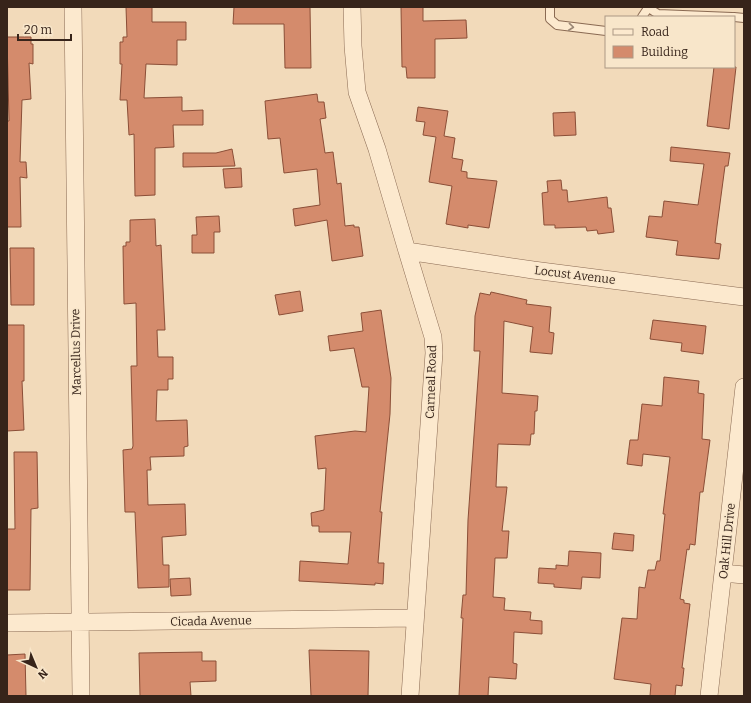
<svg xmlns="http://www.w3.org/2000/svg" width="751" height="703" font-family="Bitter,serif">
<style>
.building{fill:#d48b6c;stroke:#8b4e37}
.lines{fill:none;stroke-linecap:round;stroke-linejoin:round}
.lane-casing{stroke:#8a6a53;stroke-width:10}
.street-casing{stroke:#8a6a53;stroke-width:18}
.lane{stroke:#fce9ce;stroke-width:8}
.street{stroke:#fce9ce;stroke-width:17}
.oneway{stroke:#9a8674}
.labels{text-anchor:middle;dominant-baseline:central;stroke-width:3;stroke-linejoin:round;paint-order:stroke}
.street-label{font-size:12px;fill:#37241a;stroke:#f8e6ca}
</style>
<rect width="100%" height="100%" fill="#f2daba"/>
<path class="building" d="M 126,7 L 152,7 L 152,22 L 186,22 L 186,40 L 177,40 L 177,65 L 146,64 L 144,98 L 182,97 L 182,111 L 203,110 L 203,125 L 173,125 L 174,147 L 155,148 L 155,195 L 135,196 L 134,134 L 129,135 L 127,100 L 120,100 L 122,64 L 120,64 L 120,42 L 123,42 L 123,37 L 127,37 Z
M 234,7 L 310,7 L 311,68 L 285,68 L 284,24 L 233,24 Z
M 401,7 L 423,7 L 423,21 L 466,20 L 467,38 L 435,39 L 435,78 L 407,78 L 406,67 L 402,67 Z
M 7,37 L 31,37 L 31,44 L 33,44 L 33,64 L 29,63 L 31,99 L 22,100 L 20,162 L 26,162 L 27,178 L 20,177 L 21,227 L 7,227 L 7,121 L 9,121 Z
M 714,67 L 736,67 L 729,129 L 707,126 Z
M 317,94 L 318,102 L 324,102 L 326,118 L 320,119 L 325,153 L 333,152 L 337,184 L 341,183 L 345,226 L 354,225 L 354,227 L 359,227 L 363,256 L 332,261 L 327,220 L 295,226 L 293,209 L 320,205 L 317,169 L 284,173 L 280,138 L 268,139 L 265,101 Z
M 418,107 L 448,111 L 444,136 L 455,138 L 452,158 L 463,160 L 461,171 L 467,172 L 467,178 L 497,181 L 489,228 L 468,225 L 468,228 L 446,224 L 452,186 L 429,182 L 436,137 L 423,135 L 425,122 L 416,121 Z
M 575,112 L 576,135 L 554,136 L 553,113 Z
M 671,147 L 730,153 L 728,166 L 725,166 L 717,226 L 715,243 L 721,244 L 719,259 L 676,255 L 678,241 L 646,237 L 649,216 L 662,217 L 664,201 L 698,205 L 704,164 L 670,161 Z
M 232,149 L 235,166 L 183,167 L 183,153 L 216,153 Z
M 241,168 L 242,187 L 225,188 L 223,169 Z
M 561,180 L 562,190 L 567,190 L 568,202 L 607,197 L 608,208 L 611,208 L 614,232 L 598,234 L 597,230 L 587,231 L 586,227 L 555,228 L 555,225 L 544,225 L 542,193 L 548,192 L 547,181 Z
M 219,216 L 220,232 L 214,232 L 214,253 L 192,253 L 192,235 L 197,235 L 196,217 Z
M 155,219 L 156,246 L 161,245 L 165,330 L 157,330 L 158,357 L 173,357 L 173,379 L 168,379 L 168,390 L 157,390 L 156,421 L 187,420 L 188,446 L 184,447 L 184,456 L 150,457 L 151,470 L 147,470 L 148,505 L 185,504 L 186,535 L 162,537 L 163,565 L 169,565 L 169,587 L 138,588 L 135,512 L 125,512 L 123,450 L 132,449 L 133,446 L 131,366 L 137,366 L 136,303 L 124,304 L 123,246 L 126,246 L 126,242 L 130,242 L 130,220 Z
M 10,248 L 34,248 L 34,305 L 11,305 Z
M 300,291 L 303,311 L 279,315 L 275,295 Z
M 491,292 L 527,300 L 526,304 L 551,307 L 549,332 L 554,333 L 552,354 L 530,352 L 533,327 L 504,321 L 502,393 L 538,396 L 537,411 L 535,411 L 534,434 L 531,434 L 530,445 L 498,444 L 496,487 L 507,487 L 502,531 L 509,531 L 507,558 L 495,558 L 493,597 L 505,598 L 504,610 L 531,612 L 530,620 L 542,621 L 542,634 L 514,632 L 513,663 L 517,664 L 516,679 L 489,677 L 488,696 L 459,696 L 463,618 L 461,618 L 463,595 L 466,595 L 468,520 L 480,351 L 474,351 L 475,316 L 480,293 L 490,295 Z
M 381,310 L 391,378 L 390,414 L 380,512 L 382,512 L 378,563 L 384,563 L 383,584 L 375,583 L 375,585 L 299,581 L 300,561 L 348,564 L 351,532 L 319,532 L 319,526 L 312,526 L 311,513 L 324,510 L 326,468 L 318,469 L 315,436 L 355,431 L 366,432 L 369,387 L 362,387 L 354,348 L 330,351 L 328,336 L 363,331 L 361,313 Z
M 653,320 L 706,326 L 703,354 L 681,351 L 682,343 L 650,339 Z
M 7,325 L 24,325 L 24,381 L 22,381 L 24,430 L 7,431 Z
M 664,377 L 699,381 L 698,393 L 704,394 L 702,439 L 710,440 L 703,492 L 700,492 L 695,545 L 690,544 L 689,550 L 687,549 L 680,599 L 684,600 L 684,603 L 690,604 L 682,668 L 684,668 L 682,686 L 676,685 L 675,696 L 650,696 L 651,684 L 614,679 L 622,618 L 637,619 L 639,587 L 645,588 L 648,570 L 655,570 L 657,561 L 660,561 L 665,514 L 663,514 L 670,457 L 643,454 L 642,466 L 627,464 L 630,440 L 638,440 L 642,404 L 662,406 Z
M 14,452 L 37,452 L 38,508 L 31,509 L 30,590 L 7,590 L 7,529 L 15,529 Z
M 614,533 L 634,535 L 633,551 L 612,549 Z
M 569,551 L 601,553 L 600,578 L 582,577 L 581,589 L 554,587 L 554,584 L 538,583 L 539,568 L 556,569 L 556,565 L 568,566 Z
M 190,578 L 191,595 L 171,596 L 170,579 Z
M 309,650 L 369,651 L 368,696 L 311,696 Z
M 202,652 L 202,661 L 216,661 L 216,681 L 190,682 L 191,696 L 140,696 L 139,653 Z
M 25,654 L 26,696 L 7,696 L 7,655 Z"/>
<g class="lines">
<g class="lane-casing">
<path id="lane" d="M 550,7 L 550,19 L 557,25 L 606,31
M 647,7 L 658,14 L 732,17
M 642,17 L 648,8
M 734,17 L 744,18"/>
</g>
<g class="street-casing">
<path id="street" d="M 73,7 L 81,696
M 352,7 L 353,46 L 357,92 L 377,149 L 407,251 L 433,337 L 434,353 L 410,696
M 407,251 L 533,270 L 744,297
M 723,573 L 744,575
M 7,623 L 415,618
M 709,696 L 744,387"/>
</g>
<use href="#lane" class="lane"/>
<use href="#street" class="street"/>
</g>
<defs><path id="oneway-chevron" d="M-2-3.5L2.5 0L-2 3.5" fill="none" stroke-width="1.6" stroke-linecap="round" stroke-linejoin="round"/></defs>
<use class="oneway" href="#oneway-chevron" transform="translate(571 27) rotate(6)"/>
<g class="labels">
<g class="street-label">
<text transform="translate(575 275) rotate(7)">Locust Avenue</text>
<text transform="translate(76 352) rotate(-91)">Marcellus Drive</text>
<text transform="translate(431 382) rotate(-88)">Carneal Road</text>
<text transform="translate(727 541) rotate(-84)">Oak Hill Drive</text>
<text transform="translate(211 621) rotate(-1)">Cicada Avenue</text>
</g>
</g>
<rect width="751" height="703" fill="none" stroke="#37241a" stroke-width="16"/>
<rect x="605" y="16" width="130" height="52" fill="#f8e6ca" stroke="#ab9884"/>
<rect x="613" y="29" width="20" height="6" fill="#fce9ce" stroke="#ab9884"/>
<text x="641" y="36" font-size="12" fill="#37241a">Road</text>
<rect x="613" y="46" width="20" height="12" fill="#d48b6c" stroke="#ab9884"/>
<text x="641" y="56" font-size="12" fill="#37241a">Building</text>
<g transform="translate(36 667) rotate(136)" stroke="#f8e6ca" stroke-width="3" paint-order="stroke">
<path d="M0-3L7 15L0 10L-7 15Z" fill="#37241a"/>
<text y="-6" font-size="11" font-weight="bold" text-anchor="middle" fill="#37241a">N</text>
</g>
<path d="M18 34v6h53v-6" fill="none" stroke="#37241a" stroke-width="2"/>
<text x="24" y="34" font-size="12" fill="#37241a" stroke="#f8e6ca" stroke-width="3" paint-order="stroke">20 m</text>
</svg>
